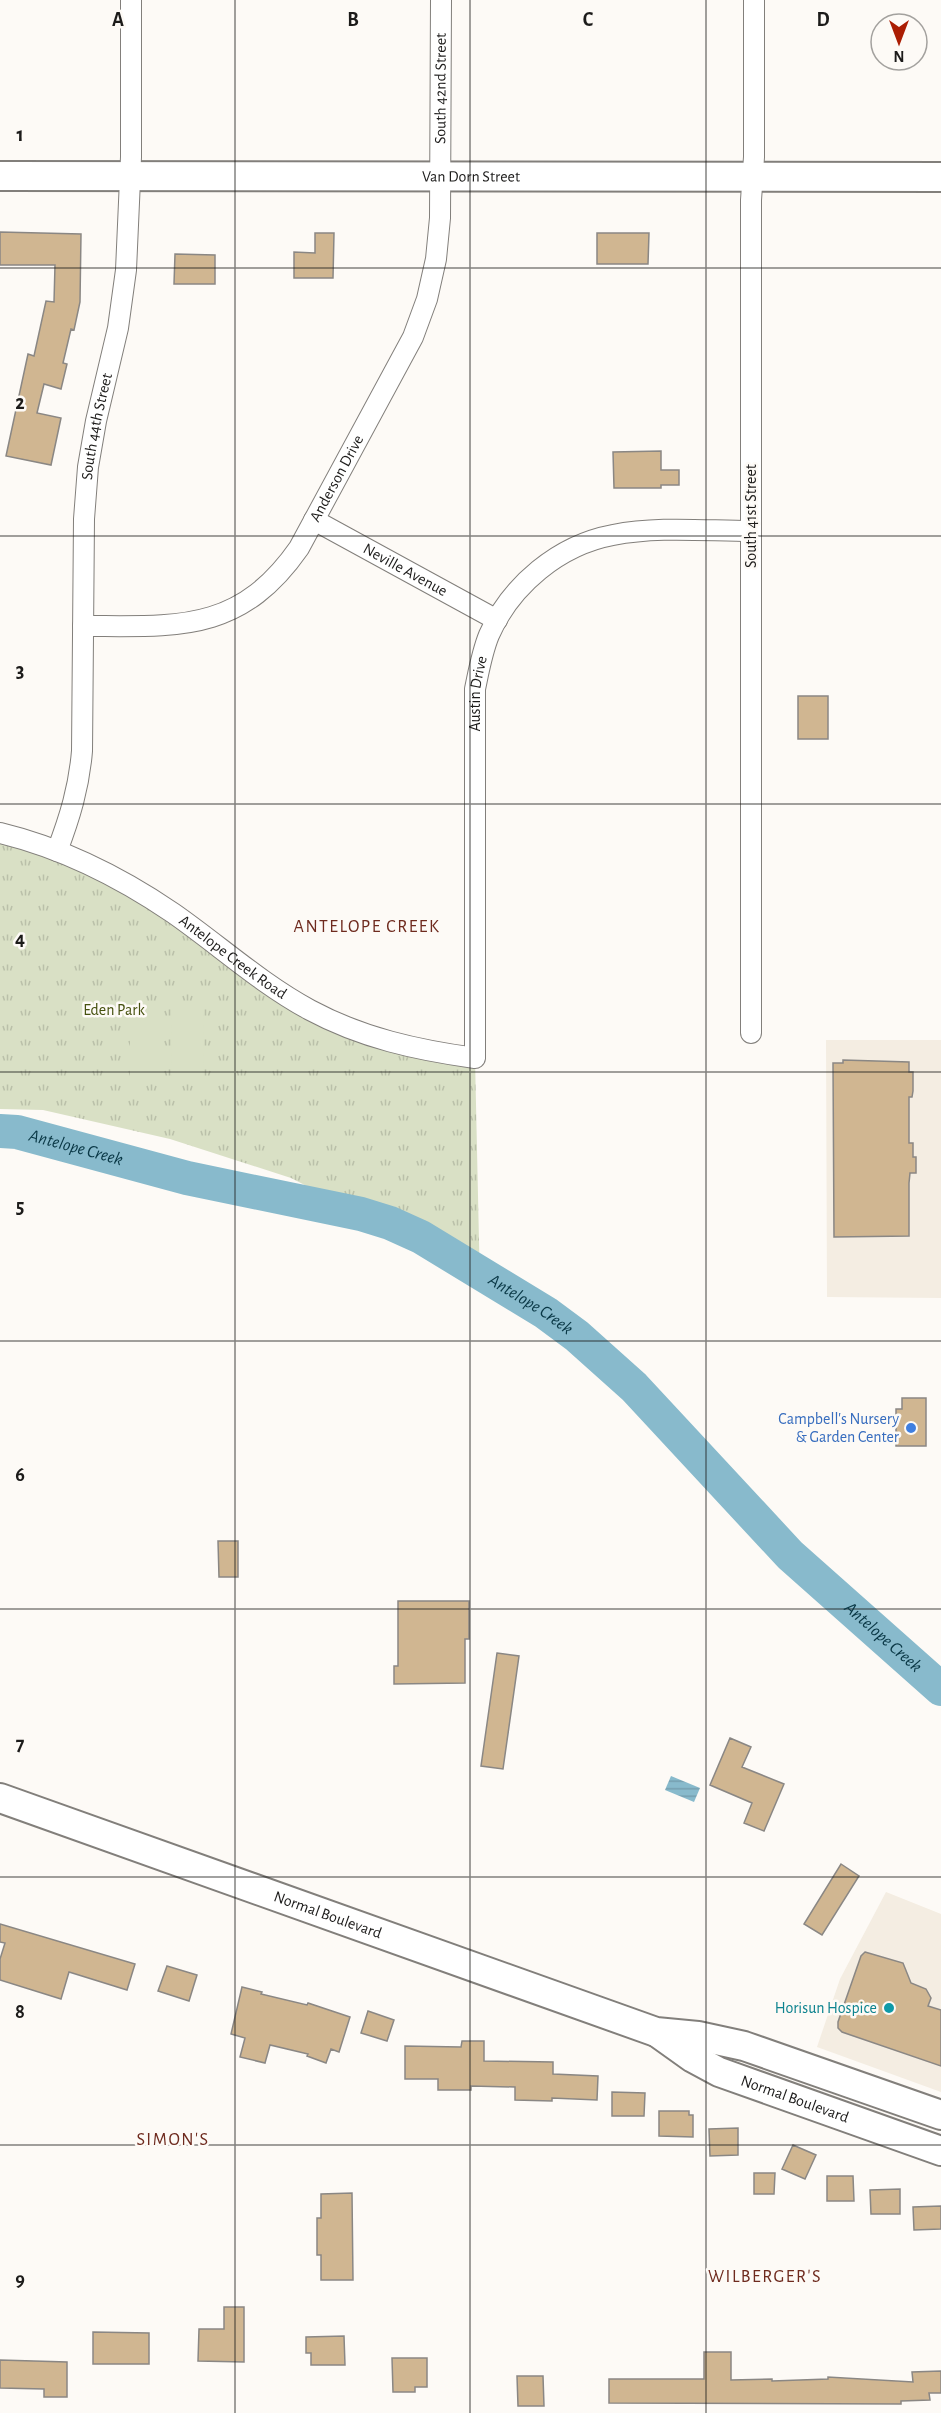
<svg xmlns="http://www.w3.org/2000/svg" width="941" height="2413" font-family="'Alegreya Sans',sans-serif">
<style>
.built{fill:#f4ede2}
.park{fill:url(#park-tufts)}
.pitch{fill:#d9e0c5}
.water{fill:url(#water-rules)}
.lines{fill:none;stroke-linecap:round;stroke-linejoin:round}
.river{stroke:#88bacc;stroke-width:34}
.building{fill:#d0b691;stroke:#8a8784;stroke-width:1.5}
.street-casing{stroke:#827f7b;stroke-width:22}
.secondary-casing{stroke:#827f7b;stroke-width:32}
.street{stroke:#fff;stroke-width:20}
.secondary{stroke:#fff;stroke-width:28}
.grid{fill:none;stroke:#1c1b1a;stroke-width:1.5;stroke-opacity:0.55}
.shop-dot{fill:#3f7fe0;stroke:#fdfaf6;stroke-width:2}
.culture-dot{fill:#0f9aa8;stroke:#fdfaf6;stroke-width:2}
.labels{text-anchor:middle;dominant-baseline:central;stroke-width:5;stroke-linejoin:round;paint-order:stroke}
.street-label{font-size:16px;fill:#1c1b1a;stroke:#fdfaf6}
.park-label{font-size:16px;fill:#46510f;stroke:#fdfaf6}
.shop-label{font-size:16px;fill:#366cbe;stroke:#fdfaf6;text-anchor:end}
.culture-label{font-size:16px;fill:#0d838f;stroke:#fdfaf6;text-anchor:end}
.neighbourhood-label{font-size:18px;letter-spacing:1.5px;fill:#6e2a1e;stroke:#fdfaf6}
.water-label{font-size:18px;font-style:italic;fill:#093745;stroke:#fdfaf6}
.grid-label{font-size:20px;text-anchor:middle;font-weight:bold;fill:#1c1b1a;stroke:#fdfaf6;stroke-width:5;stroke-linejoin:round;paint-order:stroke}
</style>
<defs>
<pattern id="park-tufts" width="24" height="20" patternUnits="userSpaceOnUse" patternTransform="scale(1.5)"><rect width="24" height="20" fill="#d9e0c5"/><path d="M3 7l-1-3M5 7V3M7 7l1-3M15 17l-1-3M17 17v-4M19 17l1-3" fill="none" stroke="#bac0a9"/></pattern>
<pattern id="water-rules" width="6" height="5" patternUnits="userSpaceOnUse" patternTransform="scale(1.5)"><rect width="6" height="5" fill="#88bacc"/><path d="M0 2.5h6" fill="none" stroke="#759faf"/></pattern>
</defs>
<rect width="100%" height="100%" fill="#fdfaf6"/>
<path class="built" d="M 826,1040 L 941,1040 L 941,1298 L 827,1297 Z
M 886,1892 L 941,1914 L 941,2092 L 817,2047 L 840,1979 Z"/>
<path class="park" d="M 0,833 L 57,851 L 310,1010 L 475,1058 L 480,1287 L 397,1232 L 291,1178 L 170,1139 L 43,1110 L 0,1109 Z"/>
<path class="pitch" d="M 130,1008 L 162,1008 L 162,1076 L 130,1076 Z
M 171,1008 L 203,1008 L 204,1076 L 172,1076 Z"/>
<path class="water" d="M 671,1776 L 700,1788 L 694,1802 L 665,1790 Z"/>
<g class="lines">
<path class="river" id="s1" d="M 0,1131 L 17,1132 L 187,1178 L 361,1214 L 390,1223 L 421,1237 L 546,1313 L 577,1336 L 634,1387 L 790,1555 L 941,1689"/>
</g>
<path class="building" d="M 0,232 L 81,234 L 80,302 L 74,330 L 71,329 L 63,363 L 67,364 L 61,389 L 44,384 L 37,413 L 61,418 L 51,465 L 6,456 L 28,354 L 34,356 L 46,301 L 54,302 L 55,265 L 0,265 Z
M 315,233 L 334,233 L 333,278 L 294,278 L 294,252 L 315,253 Z
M 597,233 L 649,233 L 648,264 L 597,264 Z
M 175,254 L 215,255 L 215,284 L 174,284 Z
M 661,451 L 661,470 L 679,470 L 679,485 L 661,485 L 661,488 L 614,488 L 613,452 Z
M 798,696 L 828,696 L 828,739 L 798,739 Z
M 843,1060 L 909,1062 L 909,1072 L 913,1072 L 913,1091 L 912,1097 L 909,1097 L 909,1143 L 913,1143 L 913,1157 L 916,1157 L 916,1173 L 910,1173 L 909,1183 L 909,1236 L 834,1237 L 833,1063 L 843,1063 Z
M 902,1398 L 926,1398 L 926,1446 L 896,1446 L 896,1409 L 902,1409 Z
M 218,1541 L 238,1541 L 238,1577 L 219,1577 Z
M 398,1601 L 469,1601 L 469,1639 L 465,1639 L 465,1683 L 394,1684 L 394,1666 L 398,1666 Z
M 497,1653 L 519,1656 L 503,1769 L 481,1766 Z
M 730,1738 L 751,1747 L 742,1767 L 784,1784 L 764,1831 L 744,1823 L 752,1803 L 710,1785 Z
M 841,1864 L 859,1876 L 822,1935 L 804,1924 Z
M 0,1924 L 135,1964 L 127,1990 L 69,1972 L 61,1999 L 0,1980 L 0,1959 L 5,1943 L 0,1942 Z
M 865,1952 L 903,1963 L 911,1983 L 926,1989 L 931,1998 L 928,2006 L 941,2010 L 941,2066 L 842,2032 L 838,2028 L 838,2022 L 861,1956 Z
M 167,1966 L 197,1975 L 189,2001 L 158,1991 Z
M 242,1987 L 262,1992 L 261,1994 L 307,2005 L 308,2003 L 350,2017 L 339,2052 L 331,2049 L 326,2063 L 307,2056 L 308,2054 L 270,2045 L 265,2063 L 240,2057 L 245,2038 L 231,2034 Z
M 368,2011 L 394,2020 L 387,2041 L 361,2033 Z
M 462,2041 L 484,2041 L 484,2061 L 553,2062 L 553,2074 L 598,2076 L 597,2100 L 552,2098 L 552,2101 L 515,2100 L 515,2087 L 471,2086 L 471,2090 L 438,2090 L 438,2079 L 405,2079 L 405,2046 L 461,2047 Z
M 612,2092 L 645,2093 L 644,2116 L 612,2116 Z
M 659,2111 L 689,2111 L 689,2115 L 693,2115 L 693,2137 L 659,2136 Z
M 738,2128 L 738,2155 L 710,2156 L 709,2129 Z
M 793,2145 L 816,2155 L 805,2179 L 782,2169 Z
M 754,2173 L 775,2173 L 774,2194 L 754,2194 Z
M 827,2176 L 853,2176 L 854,2201 L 827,2201 Z
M 900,2189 L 900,2214 L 871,2214 L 870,2190 Z
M 352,2193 L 353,2280 L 321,2280 L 321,2255 L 317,2255 L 317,2218 L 321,2218 L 321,2194 Z
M 941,2206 L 941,2229 L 914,2230 L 913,2207 Z
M 224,2307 L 244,2307 L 244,2362 L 198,2361 L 199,2329 L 224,2329 Z
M 93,2332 L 149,2333 L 149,2364 L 93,2364 Z
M 344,2336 L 345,2365 L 311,2365 L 311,2353 L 306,2353 L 306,2337 Z
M 704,2352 L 731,2352 L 731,2380 L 772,2379 L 772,2381 L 828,2379 L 828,2377 L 913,2382 L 912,2372 L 941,2371 L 941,2393 L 929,2393 L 930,2400 L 901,2401 L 901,2404 L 609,2403 L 609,2379 L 704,2379 Z
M 392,2358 L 427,2358 L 427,2387 L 415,2387 L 415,2392 L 393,2392 Z
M 0,2360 L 67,2362 L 67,2397 L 44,2397 L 44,2389 L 0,2388 Z
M 517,2376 L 543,2376 L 544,2406 L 518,2406 Z"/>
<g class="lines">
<g class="street-casing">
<g id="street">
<path id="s2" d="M 314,520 L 497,620"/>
<path id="s3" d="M 83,626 C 176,626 239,634 299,548 L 413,337 L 427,299 L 436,259 L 440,218 L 441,0"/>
<path id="s4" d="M 0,833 C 62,848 120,877 173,913 C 219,945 260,983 310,1010 C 362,1038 417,1050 475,1058 L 475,689 C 479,670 482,652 489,635 C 511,585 559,545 613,535 C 658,526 706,531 751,531"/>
<path id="s5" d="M 57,851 C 70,817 79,787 82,751 L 84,519 L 88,467 L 96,421 L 118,328 L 126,270 L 131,157 L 131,0"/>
<path d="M 751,1033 L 751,200 L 754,157 L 754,0"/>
</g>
</g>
<g class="secondary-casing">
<g id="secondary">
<path id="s6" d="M 0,176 L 941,177"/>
<path id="s7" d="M 0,1798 L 656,2032 L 698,2036 L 744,2046 L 941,2115"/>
<path id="s8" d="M 658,2033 L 693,2058 L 719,2072 L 941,2151"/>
</g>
</g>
<use href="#street" class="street"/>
<use href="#secondary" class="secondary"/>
</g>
<path class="grid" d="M 235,0 L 235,2413M 470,0 L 470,2413M 706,0 L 706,2413M 0,268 L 941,268M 0,536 L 941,536M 0,804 L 941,804M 0,1072 L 941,1072M 0,1341 L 941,1341M 0,1609 L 941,1609M 0,1877 L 941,1877M 0,2145 L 941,2145"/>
<circle class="shop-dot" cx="911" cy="1428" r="6"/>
<circle class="culture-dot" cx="889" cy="2008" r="6"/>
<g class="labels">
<g class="street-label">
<text stroke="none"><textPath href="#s3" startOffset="735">South 42nd Street</textPath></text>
<text stroke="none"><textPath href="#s6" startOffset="471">Van Dorn Street</textPath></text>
<text stroke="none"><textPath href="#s5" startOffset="429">South 44th Street</textPath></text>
<text stroke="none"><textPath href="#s3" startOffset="322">Anderson Drive</textPath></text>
<text transform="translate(751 516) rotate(-90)">South 41st Street</text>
<text stroke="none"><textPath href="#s2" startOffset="104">Neville Avenue</textPath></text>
<text stroke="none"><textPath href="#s4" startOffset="897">Austin Drive</textPath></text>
<text stroke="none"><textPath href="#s4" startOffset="266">Antelope Creek Road</textPath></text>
<text stroke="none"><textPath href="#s7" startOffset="348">Normal Boulevard</textPath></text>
<text stroke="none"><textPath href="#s8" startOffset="153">Normal Boulevard</textPath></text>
</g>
<g class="park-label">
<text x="114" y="1010">Eden Park</text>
</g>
<g class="shop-label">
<text x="899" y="1419">Campbell's Nursery<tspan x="899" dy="18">&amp; Garden Center</tspan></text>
</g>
<g class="culture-label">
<text x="877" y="2008">Horisun Hospice</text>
</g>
<g class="neighbourhood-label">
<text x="367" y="927">ANTELOPE CREEK</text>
<text x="173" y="2140">SIMON'S</text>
<text x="765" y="2277">WILBERGER'S</text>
</g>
<g class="water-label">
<text stroke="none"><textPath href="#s1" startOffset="78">Antelope Creek</textPath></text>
<text stroke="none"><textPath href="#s1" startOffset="564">Antelope Creek</textPath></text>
<text stroke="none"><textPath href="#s1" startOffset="1050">Antelope Creek</textPath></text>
</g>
</g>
<g class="grid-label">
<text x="118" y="26">A</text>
<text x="353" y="26">B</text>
<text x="588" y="26">C</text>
<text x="823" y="26">D</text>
<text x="20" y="141">1</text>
<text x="20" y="409">2</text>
<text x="20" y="677">3</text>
<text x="20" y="945">4</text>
<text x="20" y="1213">5</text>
<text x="20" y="1481">6</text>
<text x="20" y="1750">7</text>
<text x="20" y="2018">8</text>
<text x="20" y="2286">9</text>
</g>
<g transform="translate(899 42) rotate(180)"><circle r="28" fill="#fdfaf6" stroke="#a3a19e" stroke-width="1.5"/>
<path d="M0-4.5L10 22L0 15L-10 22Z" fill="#ab1d03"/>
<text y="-9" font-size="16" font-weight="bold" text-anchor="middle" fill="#1c1b1a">N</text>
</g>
</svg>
